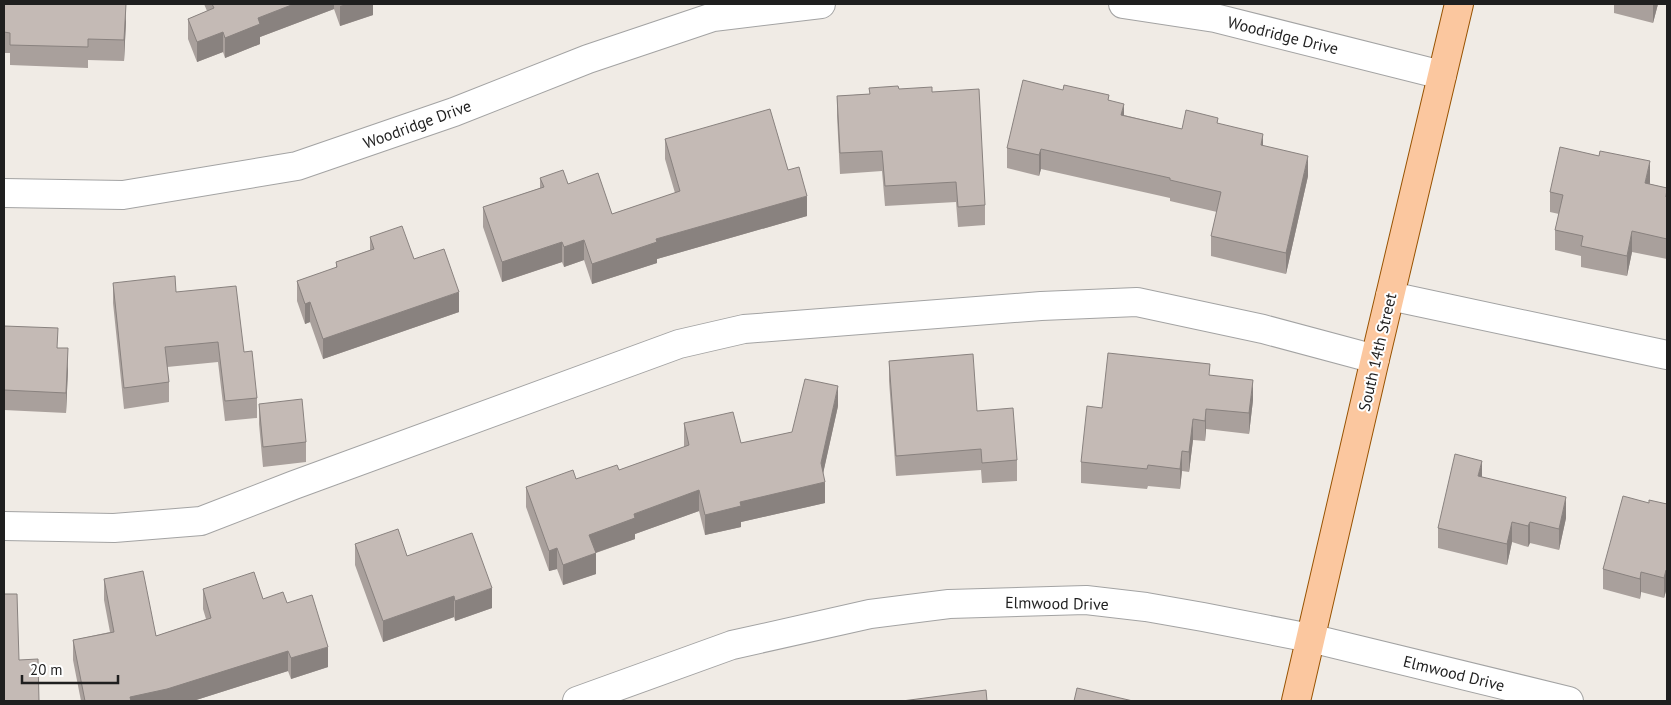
<svg xmlns="http://www.w3.org/2000/svg" width="1671" height="705" font-family="'PT Sans',sans-serif">
<style>
.lines{fill:none;stroke-linecap:round;stroke-linejoin:round}
.minor-casing{stroke:#a3a3a3;stroke-width:30}
.major-casing{stroke:#985302;stroke-width:30}
.minor{stroke:#fff;stroke-width:28}
.major{stroke:#fbc79f;stroke-width:28}
.wall{fill:#a9a09c}
.shaded-wall{fill:#89827f}
.building{fill:#c4bab5;stroke:#89827f}
.labels{text-anchor:middle;dominant-baseline:central;stroke-width:4;stroke-linejoin:round;paint-order:stroke}
.street-label{font-size:16px;fill:#1f1f1f;stroke:#fff}
</style>
<rect width="100%" height="100%" fill="#f0ebe5"/>
<g class="lines">
<g class="minor-casing">
<path id="minor" d="M 1123,4 L 1215,18 L 1442,75
M 4,193 L 123,195 L 297,166 L 454,112 L 588,59 L 713,17 L 821,4
M 1390,296 L 1667,355
M 4,526 L 114,528 L 201,521 L 294,485 L 679,344 L 744,329 L 1041,306 L 1137,302 L 1263,329 L 1375,359
M 577,701 L 732,645 L 870,614 L 949,604 L 1086,600 L 1146,607 L 1203,617 L 1310,638 L 1569,701"/>
</g>
<g class="major-casing">
<path id="major" d="M 1296,701 L 1375,359 L 1459,4"/>
</g>
<use href="#minor" class="minor"/>
<use href="#major" class="major"/>
</g>
<path class="wall" d="M 4,4 L 126,21 L 124,61 L 88,60 L 88,68 L 10,65 L 10,53 L 4,53 Z
M 204,4 L 373,4 L 373,15 L 340,26 L 334,9 L 260,37 L 260,44 L 225,58 L 223,52 L 197,62 L 188,39 L 188,19 L 207,11 Z
M 1614,4 L 1658,4 L 1653,23 L 1614,13 Z
M 899,89 L 932,92 L 985,205 L 985,225 L 958,227 L 956,202 L 885,206 L 882,171 L 840,174 L 837,116 L 837,96 L 869,94 Z
M 1109,100 L 1124,115 L 1182,129 L 1218,123 L 1263,146 L 1308,176 L 1286,274 L 1211,256 L 1211,236 L 1217,212 L 1170,201 L 1170,198 L 1041,169 L 1039,176 L 1007,168 L 1007,148 Z
M 665,139 L 788,170 L 807,216 L 657,259 L 657,263 L 592,284 L 584,260 L 564,267 L 562,262 L 502,282 L 483,227 L 483,207 L 540,188 L 540,178 L 568,184 L 612,214 L 675,193 L 665,159 Z
M 1650,182 L 1650,184 L 1667,188 L 1667,259 L 1632,252 L 1627,276 L 1581,267 L 1581,256 L 1555,250 L 1555,230 L 1559,214 L 1550,212 L 1550,192 Z
M 370,237 L 414,259 L 459,312 L 323,359 L 310,322 L 305,324 L 297,301 L 297,281 L 336,268 L 336,262 L 370,250 Z
M 113,283 L 176,292 L 244,352 L 257,398 L 257,418 L 225,421 L 218,362 L 167,367 L 169,382 L 169,402 L 124,409 L 113,303 Z
M 4,326 L 58,348 L 68,369 L 66,413 L 4,410 Z
M 889,361 L 977,411 L 1017,460 L 1017,481 L 982,483 L 981,470 L 896,476 L 889,381 Z
M 1210,375 L 1253,400 L 1249,434 L 1206,429 L 1205,441 L 1193,440 L 1189,472 L 1182,471 L 1180,489 L 1148,486 L 1147,489 L 1081,483 L 1081,462 L 1102,408 Z
M 259,404 L 306,442 L 306,462 L 263,467 L 259,424 Z
M 838,406 L 823,473 L 825,503 L 741,522 L 741,527 L 705,535 L 699,511 L 635,534 L 635,539 L 596,553 L 596,574 L 563,585 L 557,569 L 549,571 L 526,507 L 526,487 L 576,479 L 619,470 L 684,447 L 684,423 L 741,443 L 792,432 Z
M 1482,477 L 1566,518 L 1559,550 L 1530,543 L 1528,547 L 1512,542 L 1507,565 L 1438,548 L 1438,528 Z
M 1649,503 L 1667,504 L 1667,591 L 1666,591 L 1664,598 L 1641,592 L 1640,599 L 1603,589 L 1603,569 Z
M 355,544 L 407,556 L 492,608 L 455,621 L 454,617 L 383,642 L 355,565 Z
M 104,579 L 156,636 L 206,619 L 203,609 L 203,589 L 287,603 L 328,667 L 291,679 L 288,671 L 193,701 L 81,701 L 73,660 L 73,640 L 110,632 L 104,600 Z"/>
<path class="shaded-wall" d="M 126,4 L 126,21 L 124,61 L 124,40 Z
M 294,4 L 334,4 L 334,9 L 260,37 L 260,44 L 225,58 L 225,38 L 258,18 Z
M 346,4 L 373,4 L 373,15 L 340,26 L 340,6 Z
M 1653,4 L 1658,4 L 1653,23 Z
M 223,32 L 223,52 L 197,62 L 197,42 Z
M 1124,104 L 1124,124 L 1121,115 Z
M 1263,134 L 1263,154 L 1261,145 Z
M 1041,149 L 1041,169 L 1039,176 L 1039,155 Z
M 1308,156 L 1308,176 L 1286,274 L 1286,253 Z
M 1650,161 L 1650,182 L 1645,203 L 1645,183 Z
M 807,196 L 807,216 L 657,259 L 657,263 L 592,284 L 592,264 L 656,239 Z
M 1632,231 L 1632,252 L 1627,276 L 1627,256 Z
M 584,240 L 584,260 L 564,267 L 564,247 Z
M 562,242 L 562,262 L 502,282 L 502,262 Z
M 459,292 L 459,312 L 323,359 L 323,339 Z
M 310,302 L 310,322 L 305,324 L 305,304 Z
M 68,348 L 68,369 L 66,413 L 66,393 Z
M 1253,380 L 1253,400 L 1249,434 L 1249,413 Z
M 838,386 L 838,406 L 821,483 L 821,463 Z
M 1206,409 L 1206,429 L 1205,441 L 1205,421 Z
M 1193,419 L 1193,440 L 1189,472 L 1189,452 Z
M 1182,451 L 1182,471 L 1180,489 L 1180,469 Z
M 1482,461 L 1482,481 L 1478,476 Z
M 825,482 L 825,503 L 741,522 L 741,527 L 705,535 L 705,515 L 740,502 Z
M 699,490 L 699,511 L 635,534 L 635,539 L 589,555 L 589,535 L 634,514 Z
M 1566,497 L 1566,518 L 1559,550 L 1559,529 Z
M 1512,522 L 1512,542 L 1507,565 L 1507,544 Z
M 1530,522 L 1530,543 L 1528,547 L 1528,526 Z
M 557,548 L 557,569 L 549,571 L 549,551 Z
M 596,553 L 596,574 L 563,585 L 563,565 Z
M 1666,570 L 1666,591 L 1664,598 L 1664,578 Z
M 1641,572 L 1641,592 L 1640,599 L 1640,579 Z
M 492,588 L 492,608 L 455,621 L 455,601 Z
M 454,596 L 454,617 L 383,642 L 383,621 Z
M 328,647 L 328,667 L 291,679 L 291,658 Z
M 288,651 L 288,671 L 193,701 L 130,701 L 130,697 Z"/>
<path class="building" d="M 4,4 L 126,4 L 124,40 L 88,39 L 88,47 L 10,45 L 10,33 L 4,32 Z
M 212,4 L 294,4 L 258,18 L 260,24 L 225,38 L 223,32 L 197,42 L 188,19 L 214,8 Z
M 1023,80 L 1063,90 L 1064,85 L 1109,95 L 1108,100 L 1124,104 L 1121,115 L 1182,129 L 1186,110 L 1218,118 L 1217,123 L 1263,134 L 1261,145 L 1308,156 L 1286,253 L 1211,236 L 1221,192 L 1170,180 L 1170,178 L 1041,149 L 1039,155 L 1007,148 Z
M 898,86 L 899,89 L 932,87 L 932,92 L 979,89 L 985,205 L 958,207 L 956,182 L 885,186 L 882,151 L 840,153 L 837,96 L 870,94 L 869,88 Z
M 770,109 L 788,170 L 799,167 L 807,196 L 656,239 L 657,242 L 592,264 L 584,240 L 564,247 L 562,242 L 502,262 L 483,207 L 544,187 L 540,178 L 563,170 L 568,184 L 598,173 L 612,214 L 680,191 L 665,139 Z
M 1560,147 L 1599,156 L 1600,151 L 1650,161 L 1645,183 L 1667,188 L 1666,197 L 1667,198 L 1667,239 L 1632,231 L 1627,256 L 1581,246 L 1583,236 L 1555,230 L 1563,195 L 1550,192 Z
M 402,226 L 414,259 L 444,249 L 459,292 L 323,339 L 310,302 L 305,304 L 297,281 L 337,267 L 336,262 L 374,249 L 370,237 Z
M 175,276 L 176,292 L 236,286 L 244,352 L 252,351 L 257,398 L 225,401 L 218,342 L 165,347 L 169,382 L 124,388 L 113,283 Z
M 4,326 L 58,328 L 57,348 L 68,348 L 66,393 L 4,390 Z
M 1108,353 L 1210,364 L 1209,375 L 1253,380 L 1249,413 L 1206,409 L 1205,421 L 1193,419 L 1189,452 L 1182,451 L 1180,469 L 1148,465 L 1147,469 L 1081,462 L 1087,406 L 1102,408 Z
M 973,354 L 977,411 L 1013,408 L 1017,460 L 982,463 L 981,449 L 896,456 L 889,361 Z
M 805,379 L 838,386 L 821,463 L 825,482 L 740,502 L 741,506 L 705,515 L 699,490 L 634,514 L 635,518 L 589,535 L 596,553 L 563,565 L 557,548 L 549,551 L 526,487 L 573,470 L 576,479 L 617,465 L 619,470 L 689,445 L 684,423 L 733,412 L 741,443 L 792,432 Z
M 302,399 L 306,442 L 263,447 L 259,404 Z
M 1455,454 L 1482,461 L 1478,476 L 1566,497 L 1559,529 L 1530,522 L 1528,526 L 1512,522 L 1507,544 L 1438,528 Z
M 1623,496 L 1649,503 L 1649,500 L 1667,504 L 1667,571 L 1666,570 L 1664,578 L 1641,572 L 1640,579 L 1603,569 Z
M 398,529 L 407,556 L 472,533 L 492,588 L 455,601 L 454,596 L 383,621 L 355,544 Z
M 143,571 L 156,636 L 211,618 L 203,589 L 254,572 L 263,599 L 283,592 L 287,603 L 312,595 L 328,647 L 291,658 L 288,651 L 167,689 L 130,697 L 131,701 L 85,701 L 73,640 L 114,632 L 104,579 Z
M 4,594 L 17,594 L 19,660 L 38,659 L 39,701 L 4,701 Z
M 1077,688 L 1133,701 L 1074,701 Z
M 986,690 L 987,701 L 902,701 Z"/>
<g class="labels">
<g class="street-label">
<text transform="translate(1283 35) rotate(14)">Woodridge Drive</text>
<text transform="translate(417 124) rotate(-20)">Woodridge Drive</text>
<text transform="translate(1377 352) rotate(-77)">South 14th Street</text>
<text transform="translate(1057 603) rotate(1)">Elmwood Drive</text>
<text transform="translate(1454 673) rotate(14)">Elmwood Drive</text>
</g>
</g>
<rect width="1671" height="705" fill="none" stroke="#1f1f1f" stroke-width="10"/>
<path d="M22 675v8h96v-8" fill="none" stroke="#1f1f1f" stroke-width="2.5"/>
<text x="30" y="675" font-size="15" fill="#1f1f1f" stroke="#ffffff" stroke-width="4" paint-order="stroke">20 m</text>
</svg>
